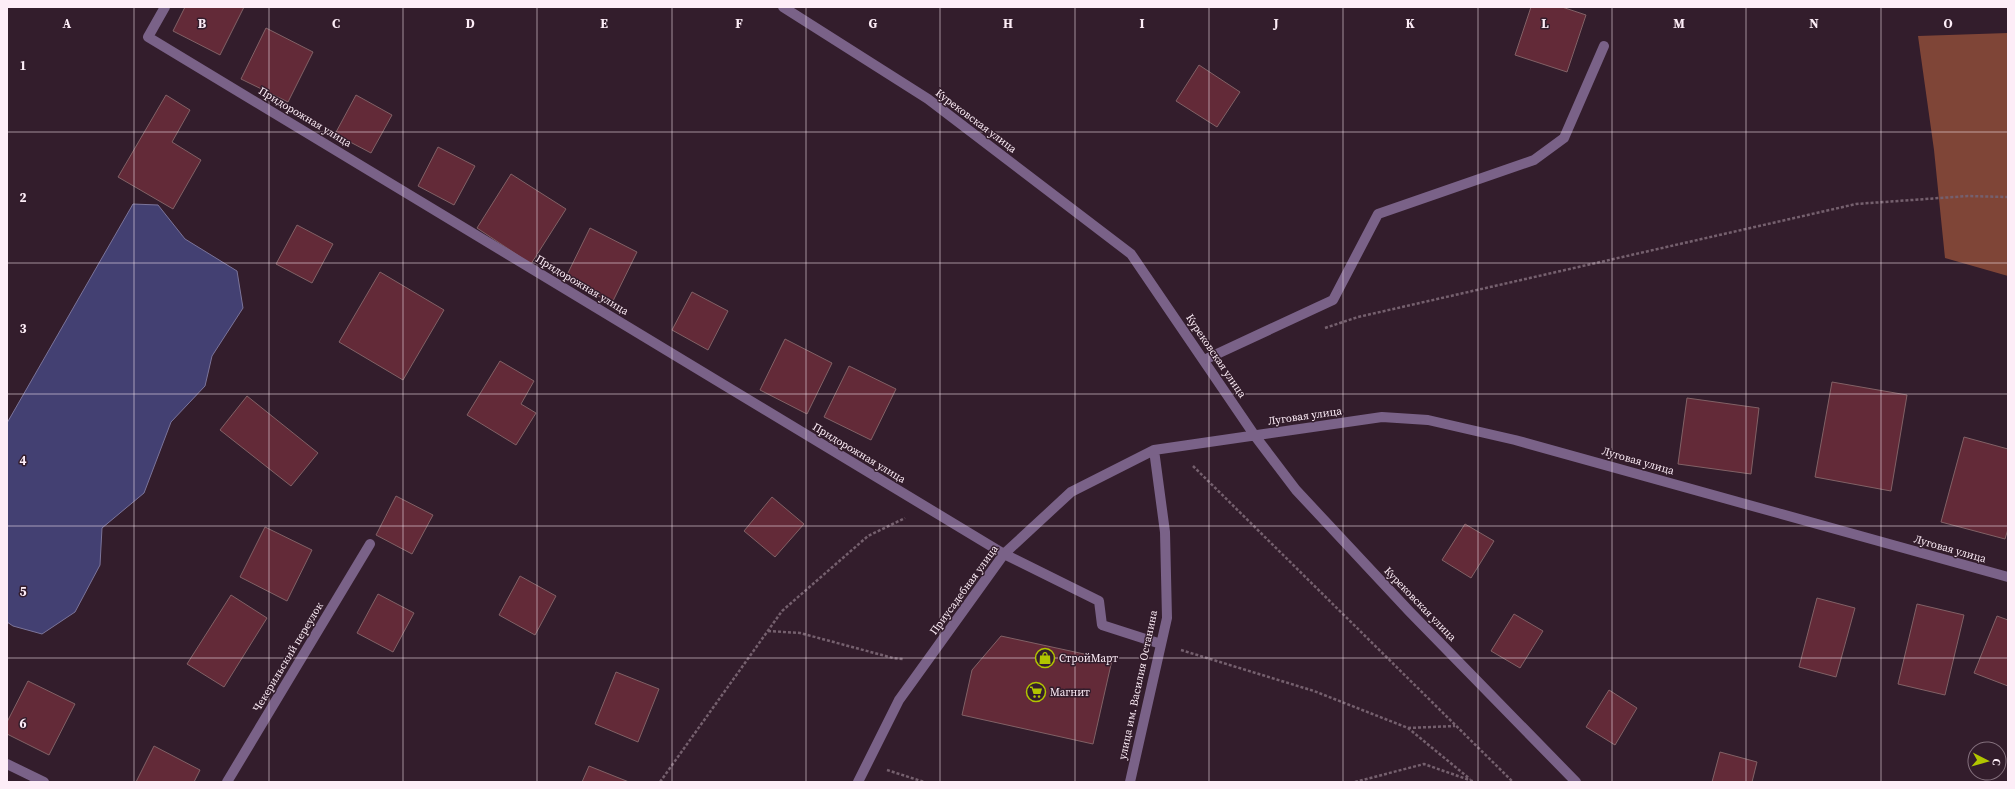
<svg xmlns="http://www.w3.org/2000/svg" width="2015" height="789" font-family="'Source Serif 4',serif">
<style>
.forest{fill:#7f4537}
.water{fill:#434072;stroke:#7b749a}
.building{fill:#632a38;stroke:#816166}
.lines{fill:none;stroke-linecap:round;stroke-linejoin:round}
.path{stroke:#75606e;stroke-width:2.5;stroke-dasharray:3 2;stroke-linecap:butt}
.minor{stroke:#7a6288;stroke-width:10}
.grid{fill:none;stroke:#fdedf7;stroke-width:1;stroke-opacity:0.55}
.labels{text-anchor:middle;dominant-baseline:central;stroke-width:3;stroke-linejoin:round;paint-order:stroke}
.street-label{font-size:11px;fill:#fdedf7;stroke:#331d2c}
.poi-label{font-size:11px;fill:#fdedf7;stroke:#331d2c;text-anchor:start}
.grid-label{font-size:13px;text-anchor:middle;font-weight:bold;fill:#fdedf7;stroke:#331d2c;stroke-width:3;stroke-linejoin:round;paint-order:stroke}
</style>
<rect width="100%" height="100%" fill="#331d2c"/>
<path class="forest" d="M 2008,33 L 2008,276 L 1945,258 L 1934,150 L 1918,36 Z"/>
<path class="water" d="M 133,204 L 158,205 L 185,239 L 237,271 L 243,308 L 212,356 L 205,386 L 171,422 L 144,493 L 102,528 L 100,565 L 75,612 L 42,634 L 13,626 L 7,622 L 7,423 Z"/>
<path class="building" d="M 185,7 L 244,7 L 220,55 L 173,31 Z
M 1531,7 L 1562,7 L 1586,15 L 1567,72 L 1515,55 Z
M 266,28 L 313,52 L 288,102 L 241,79 Z
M 1199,65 L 1240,92 L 1217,127 L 1176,101 Z
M 166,95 L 190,110 L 172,142 L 201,160 L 173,209 L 118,177 Z
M 356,95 L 392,115 L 371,153 L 335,134 Z
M 438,147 L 475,166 L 454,205 L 418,186 Z
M 511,174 L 566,209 L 531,264 L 477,228 Z
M 297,225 L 333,244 L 312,283 L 276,264 Z
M 590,228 L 637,252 L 612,303 L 565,279 Z
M 380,272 L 444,310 L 403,380 L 339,342 Z
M 692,292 L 728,311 L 708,350 L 672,330 Z
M 785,339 L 832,363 L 807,414 L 760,390 Z
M 500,361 L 534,381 L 521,404 L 536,413 L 516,445 L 467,415 Z
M 849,366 L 896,389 L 871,440 L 824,417 Z
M 1832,382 L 1907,395 L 1891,491 L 1815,477 Z
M 247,396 L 318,453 L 291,486 L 220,430 Z
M 1687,398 L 1759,408 L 1751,474 L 1678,464 Z
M 1964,437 L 2008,449 L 2008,529 L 2005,539 L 1941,522 Z
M 396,496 L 433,515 L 412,554 L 376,535 Z
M 772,497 L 804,524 L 775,557 L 744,531 Z
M 1465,524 L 1494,541 L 1471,578 L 1442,560 Z
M 265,527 L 312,550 L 287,601 L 240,577 Z
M 520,576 L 556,596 L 535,635 L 499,615 Z
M 378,594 L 414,613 L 393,652 L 357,633 Z
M 231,595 L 267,618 L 224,687 L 187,664 Z
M 1817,598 L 1855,608 L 1836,677 L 1799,667 Z
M 1917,604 L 1964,615 L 1945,695 L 1898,684 Z
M 1514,614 L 1543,631 L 1520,668 L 1491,651 Z
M 1997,616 L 2008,620 L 2008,686 L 1974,673 Z
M 1001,636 L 1112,660 L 1093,744 L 962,715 L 972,670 Z
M 616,672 L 659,689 L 638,742 L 595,724 Z
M 28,681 L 75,704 L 49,755 L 7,734 L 7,722 Z
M 1609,690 L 1637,708 L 1615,745 L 1586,727 Z
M 154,746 L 200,770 L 194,782 L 136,782 Z
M 1720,752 L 1757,762 L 1752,782 L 1712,782 Z
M 589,766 L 629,782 L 582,782 Z"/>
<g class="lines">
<path class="path" d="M 1325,328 L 1358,317 L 1856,204 L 1968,196 L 2008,197
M 1193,466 L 1513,782
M 768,631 L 800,633 L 893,658 L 903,659
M 1181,650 L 1314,691 L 1408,728 L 1470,779
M 1408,728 L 1455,726
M 887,770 L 924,782
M 660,782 L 782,611 L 868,536 L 905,518
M 1355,782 L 1424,764 L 1475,782"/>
<path class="minor" d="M 165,7 L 148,37 L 1004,554 L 1099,601 L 1102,625 L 1161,644
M 783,7 L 928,99 L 1131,254 L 1255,436 L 1296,490 L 1410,612 L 1576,782
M 1204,360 L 1333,300 L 1378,214 L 1534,160 L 1564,138 L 1604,46
M 7,764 L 44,782
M 227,782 L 370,544
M 858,782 L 899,700 L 1004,554 L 1071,492 L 1154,450 L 1382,417 L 1428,420 L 1515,440 L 2008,577
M 1130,782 L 1167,618 L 1165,532 L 1154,450"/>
</g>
<path class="grid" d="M 134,7 L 134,782M 269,7 L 269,782M 403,7 L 403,782M 537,7 L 537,782M 672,7 L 672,782M 806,7 L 806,782M 940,7 L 940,782M 1075,7 L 1075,782M 1209,7 L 1209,782M 1343,7 L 1343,782M 1478,7 L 1478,782M 1612,7 L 1612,782M 1746,7 L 1746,782M 1881,7 L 1881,782M 7,132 L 2008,132M 7,263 L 2008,263M 7,394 L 2008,394M 7,526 L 2008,526M 7,658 L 2008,658"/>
<defs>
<g id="shop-ring" transform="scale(1)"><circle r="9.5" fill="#331d2c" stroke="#b1c500" stroke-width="1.5"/><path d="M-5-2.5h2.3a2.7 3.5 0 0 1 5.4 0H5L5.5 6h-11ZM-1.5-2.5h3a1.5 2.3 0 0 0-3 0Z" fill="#b1c500"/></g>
<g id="supermarket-ring" transform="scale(1)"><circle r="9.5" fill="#331d2c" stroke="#b1c500" stroke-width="1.5"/><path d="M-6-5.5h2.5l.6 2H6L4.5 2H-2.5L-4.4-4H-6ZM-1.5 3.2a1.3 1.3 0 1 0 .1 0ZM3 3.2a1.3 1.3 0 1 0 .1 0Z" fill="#b1c500"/></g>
</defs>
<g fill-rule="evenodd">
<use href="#shop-ring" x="1045" y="658"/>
<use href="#supermarket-ring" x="1036" y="692"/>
</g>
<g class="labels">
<g class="street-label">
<text transform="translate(305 117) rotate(31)">Придорожная улица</text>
<text transform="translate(976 121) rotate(37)">Курековская улица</text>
<text transform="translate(582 285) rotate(31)">Придорожная улица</text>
<text transform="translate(1216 356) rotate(56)">Курековская улица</text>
<text transform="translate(1305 416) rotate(-8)">Луговая улица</text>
<text transform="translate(859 453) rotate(31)">Придорожная улица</text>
<text transform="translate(1638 461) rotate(16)">Луговая улица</text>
<text transform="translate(1950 549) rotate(16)">Луговая улица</text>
<text transform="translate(964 590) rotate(-54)">Приусадебная улица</text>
<text transform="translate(1420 604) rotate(46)">Курековская улица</text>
<text transform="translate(288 657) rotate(-59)">Чекерильский переулок</text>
<text transform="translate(1138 685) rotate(-78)">улица им. Василия Останина</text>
</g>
<g class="poi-label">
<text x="1059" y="658">СтройМарт</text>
<text x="1050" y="692">Магнит</text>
</g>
</g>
<g class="grid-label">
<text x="67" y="28">A</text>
<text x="202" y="28">B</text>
<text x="336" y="28">C</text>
<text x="470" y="28">D</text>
<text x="604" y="28">E</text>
<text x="739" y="28">F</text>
<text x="873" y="28">G</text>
<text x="1008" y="28">H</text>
<text x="1142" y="28">I</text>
<text x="1276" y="28">J</text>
<text x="1410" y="28">K</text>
<text x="1545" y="28">L</text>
<text x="1679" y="28">M</text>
<text x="1814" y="28">N</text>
<text x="1948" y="28">O</text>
<text x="23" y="70">1</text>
<text x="23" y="202">2</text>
<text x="23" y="333">3</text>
<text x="23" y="465">4</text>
<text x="23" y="596">5</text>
<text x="23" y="728">6</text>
</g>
<rect width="2015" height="789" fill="none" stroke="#fdedf7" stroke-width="16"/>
<g transform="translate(1987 761) rotate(96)"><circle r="19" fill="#331d2c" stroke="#84707d"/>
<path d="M0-3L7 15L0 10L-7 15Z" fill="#b1c500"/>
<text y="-6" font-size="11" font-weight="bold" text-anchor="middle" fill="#fdedf7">С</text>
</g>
</svg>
